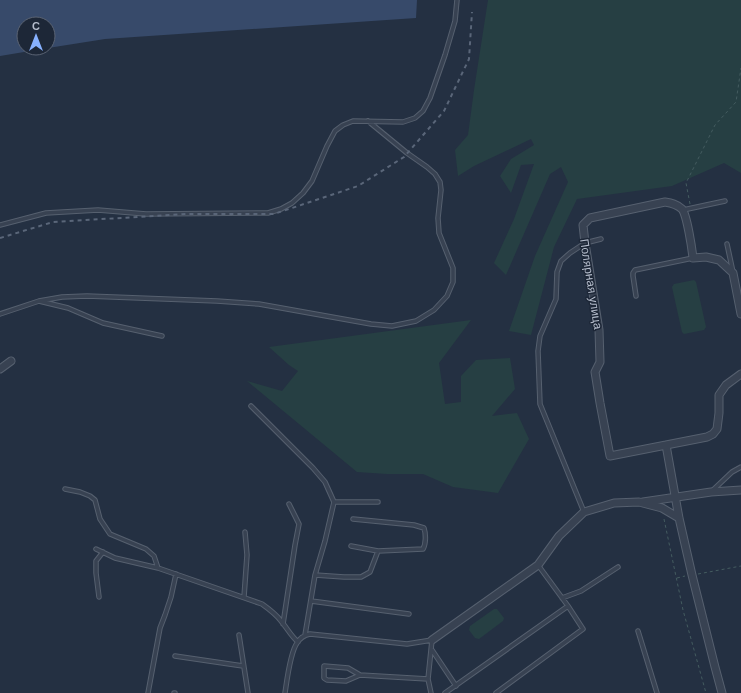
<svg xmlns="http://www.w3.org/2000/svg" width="741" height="693" font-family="Arial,sans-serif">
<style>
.green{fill:#263f43}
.water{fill:#374a6a}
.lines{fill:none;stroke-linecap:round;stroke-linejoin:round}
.service-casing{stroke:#56606f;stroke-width:5.5}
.minor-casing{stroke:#56606f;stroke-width:9}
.path{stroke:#445c60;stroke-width:1;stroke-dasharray:3 3;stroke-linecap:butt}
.service{stroke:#384252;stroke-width:3.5}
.minor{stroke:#384252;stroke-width:7}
.rail{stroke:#5a6679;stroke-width:2;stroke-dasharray:4 4;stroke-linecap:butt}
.labels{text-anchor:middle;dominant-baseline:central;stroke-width:3;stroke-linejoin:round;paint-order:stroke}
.street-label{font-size:12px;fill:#b5bdcc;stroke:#1d2737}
</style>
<rect width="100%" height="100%" fill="#243042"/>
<path class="green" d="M 488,0 L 741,0 L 741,173 L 724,163 L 672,186 L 577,199 L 554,247 L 531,335 L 509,331 L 535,256 L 568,182 L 561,167 L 550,174 L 506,275 L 494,263 L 514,219 L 534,164 L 521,165 L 511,193 L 500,176 L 511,159 L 534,145 L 531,139 L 474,166 L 458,176 L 455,150 L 468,135 L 474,90 Z
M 694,280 L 696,282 L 706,327 L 704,330 L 684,334 L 682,332 L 672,287 L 674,284 Z
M 471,320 L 439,363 L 445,404 L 461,402 L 461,376 L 476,360 L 510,358 L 515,389 L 492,416 L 517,413 L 529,439 L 498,493 L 453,487 L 423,474 L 387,474 L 357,472 L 247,381 L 282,391 L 298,371 L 289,365 L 269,347 Z
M 494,609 L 497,609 L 504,618 L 503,621 L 479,639 L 475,638 L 469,630 L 470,626 Z"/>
<path class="water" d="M 0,0 L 417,0 L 416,18 L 105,39 L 48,48 L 48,24 L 24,24 L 24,48 L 48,48 L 0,56 Z"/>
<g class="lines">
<g class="service-casing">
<path id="service" d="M 683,210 L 725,201
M 0,225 L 46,213 L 98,210 L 146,214 L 268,213 L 281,209 L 292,203 L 303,193 L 312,181 L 327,146 L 335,131 L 343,125 L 353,121 L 403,122 L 415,118 L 423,111 L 430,98 L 445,55 L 455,21 L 457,0
M 727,244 L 733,272
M 636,296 L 633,276 L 633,273 L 635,270 L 693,258
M 39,301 L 62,297 L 87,296 L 217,301 L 259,304 L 371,324 L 392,326 L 416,321 L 434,310 L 447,296 L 453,282 L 453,268 L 439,233 L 438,218 L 441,190 L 440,182 L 435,174 L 427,167 L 407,153 L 368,121
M 0,314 L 39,301 L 68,308 L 103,323 L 162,336
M 251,406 L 313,468 L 325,482 L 334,502 L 325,541 L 315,575 L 305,635
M 65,489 L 80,492 L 90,496 L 95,500 L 100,519 L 110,534 L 146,549 L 154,556 L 158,568
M 713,490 L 732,472 L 741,467
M 334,502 L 378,502
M 584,512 L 540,404 L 538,351 L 540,336 L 556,299 L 557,272 L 561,261 L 570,253 L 585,243 L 601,239
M 351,546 L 378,551 L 423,549 C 426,544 426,534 424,528 L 414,525 L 353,519
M 96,549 L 115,558 L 158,568 L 262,604 C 269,609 276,614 281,621 C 287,628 291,636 298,642
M 315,575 L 344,577 L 361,577 L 370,572 L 378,551
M 99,597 L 96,573 L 96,561 L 103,552
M 244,597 L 247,555 L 245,532
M 562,598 L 581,591 L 618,567
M 311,601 L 409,614
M 283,624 L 295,545 L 299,524 L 289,504
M 638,631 L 657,693
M 239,635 L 248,693
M 432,650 L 456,686
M 175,656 L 243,666
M 360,675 L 348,668 L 324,666 L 324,678 L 327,680 L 346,681 L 360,675 L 428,679
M 148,693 L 160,628 L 165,615 L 171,597 L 176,574
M 174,693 L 175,693
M 285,693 C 287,680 290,653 297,643 C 300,638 305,635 310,634 L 407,644 L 432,640 L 428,679 L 431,693
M 445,693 L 568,606 L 538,565
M 496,693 L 583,629 L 568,606"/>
</g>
<g class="minor-casing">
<path id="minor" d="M 741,314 L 733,273 L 719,260 L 706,257 L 693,258 C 692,249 687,215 682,209 C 677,204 671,203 665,202 L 590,218 L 583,225 L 585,243 L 599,330 L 600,362 L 595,372 L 600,403 L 610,456 L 707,437 L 713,434 L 717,429 L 719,413 L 719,395 L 726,385 L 741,374
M 0,369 L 11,361
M 666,445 L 679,518 L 692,575 L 715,667 L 722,693
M 643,502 L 711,492 L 741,490
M 432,640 L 538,565 L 559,536 L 584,512 L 614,503 L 639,502 L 662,508 L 679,518"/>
</g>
<path class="path" d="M 690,204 L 686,183 L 715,125 L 736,102 L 741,68
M 664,519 L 683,610 L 706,693
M 698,574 L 741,566
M 677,578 L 685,576"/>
<use href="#service" class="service"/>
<use href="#minor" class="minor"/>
<path class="rail" d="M 0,238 L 53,222 L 187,214 L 274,214 L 358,186 L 404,157 L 444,111 L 469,59 L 472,12"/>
</g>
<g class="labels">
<g class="street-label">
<text transform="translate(591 284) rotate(81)">Полярная улица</text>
</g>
</g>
<g transform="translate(36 36)"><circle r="19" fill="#1d2737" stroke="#5a6373"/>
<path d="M0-3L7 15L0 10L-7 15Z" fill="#87b1ff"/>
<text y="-6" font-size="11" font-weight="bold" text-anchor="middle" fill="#b5bdcc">С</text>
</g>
</svg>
